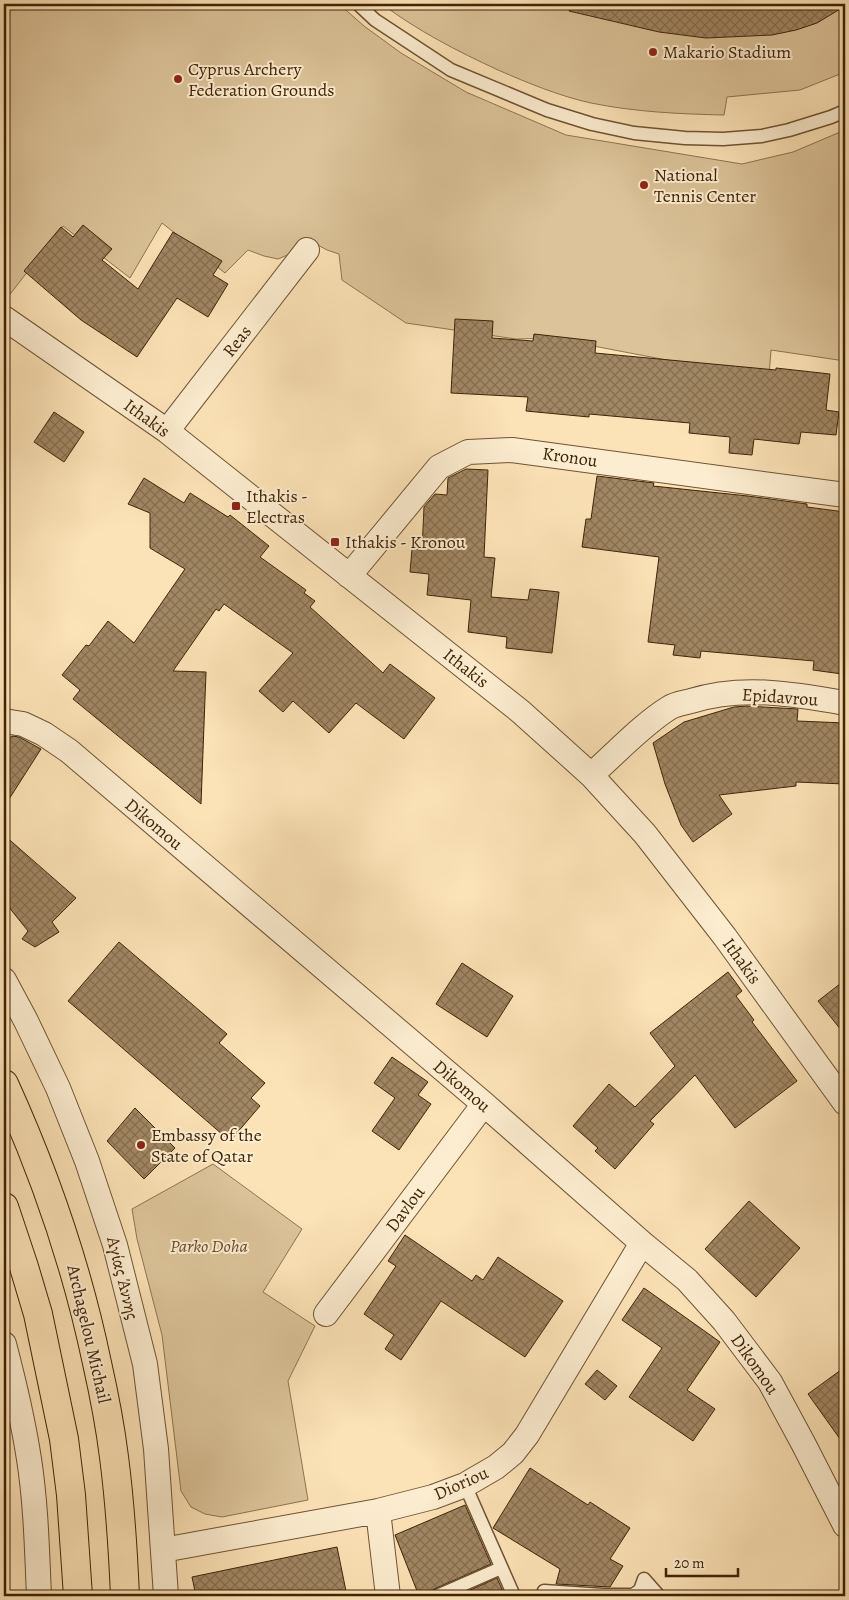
<svg xmlns="http://www.w3.org/2000/svg" width="849" height="1600" font-family="Alegreya,serif">
<style>
.green{fill:#dcc399;stroke:#8e7450}
.building{fill:url(#building-cross-hatch);stroke:#3f2407}
.lines{fill:none;stroke-linecap:round;stroke-linejoin:round}
.service-casing{stroke:#6e5433;stroke-width:15}
.minor-casing{stroke:#6e5433;stroke-width:26}
.trunk-casing{stroke:#3f2407;stroke-width:30}
.service{stroke:#fdedd0;stroke-width:12}
.minor{stroke:#fdedd0;stroke-width:24}
.trunk{stroke:#fce3b7;stroke-width:28}
.poi-dot{fill:#8f2418;stroke:#fdedd0;stroke-width:2}
.labels{text-anchor:middle;dominant-baseline:central;stroke-width:4;stroke-linejoin:round;paint-order:stroke}
.poi-label{font-size:18px;fill:#3f2407;stroke:#fdedd0;text-anchor:start}
.street-label{font-size:18px;fill:#3f2407;stroke:#fdedd0}
.park-label{font-size:18px;font-style:italic;fill:#664c2c;stroke:#fdedd0}
</style>
<defs>
<pattern id="building-cross-hatch" width="8" height="8" patternUnits="userSpaceOnUse" patternTransform="scale(1.25)"><rect width="8" height="8" fill="#a18763"/><path d="M0 0l8 8M0 8l8-8" fill="none" stroke="#856e50"/></pattern>
</defs>
<rect width="100%" height="100%" fill="#fce3b7"/>
<filter id="stains"><feTurbulence type="fractalNoise" baseFrequency=".004" numOctaves="4"/><feColorMatrix values="0 0 0 0 .2 0 0 0 0 .09 0 0 0 0 .02 0 0 0 .5 -.17"/></filter>
<radialGradient id="worn" r=".72"><stop offset=".6" stop-color="#630" stop-opacity="0"/><stop offset="1" stop-color="#630" stop-opacity=".3"/></radialGradient>
<path class="green" d="M 4,4 L 339,4 L 364,26 L 401,53 L 466,92 L 566,135 L 742,164 L 793,152 L 845,130 L 845,361 L 771,350 L 769,376 L 672,361 L 551,338 L 516,339 L 406,323 L 342,280 L 339,254 L 327,250 L 305,238 L 297,251 L 278,259 L 264,256 L 248,250 L 225,273 L 162,223 L 130,278 L 63,226 L 4,302 Z
M 382,4 L 845,4 L 845,72 L 800,90 L 727,97 L 724,115 C 680,114 635,112 591,103 C 559,96 528,83 498,70 C 457,51 418,31 382,4 Z
M 213,1164 L 302,1229 L 263,1292 L 315,1326 L 288,1381 L 308,1500 L 222,1517 L 205,1514 L 191,1507 L 181,1491 L 162,1335 L 137,1239 L 132,1209 Z"/>
<path class="building" d="M 569,4 L 845,4 L 845,6 L 817,23 L 796,30 L 772,35 L 706,38 L 659,32 L 569,11 Z
M 83,225 L 112,249 L 102,260 L 138,289 L 173,232 L 222,261 L 213,275 L 228,284 L 208,317 L 177,298 L 137,357 L 81,320 L 24,271 L 61,227 L 73,237 Z
M 455,319 L 493,321 L 492,338 L 533,341 L 534,334 L 596,341 L 595,353 L 776,370 L 776,368 L 830,374 L 826,410 L 839,412 L 836,435 L 801,432 L 799,444 L 754,439 L 752,455 L 729,453 L 730,437 L 689,433 L 690,423 L 589,414 L 589,417 L 526,411 L 528,397 L 451,393 Z
M 54,412 L 84,432 L 64,462 L 34,442 Z
M 466,469 L 488,470 L 484,557 L 495,558 L 491,597 L 528,600 L 530,589 L 559,592 L 552,653 L 506,648 L 507,637 L 468,632 L 471,600 L 427,595 L 429,574 L 410,572 L 412,549 L 422,550 L 424,507 L 435,494 L 447,495 L 448,478 Z
M 597,476 L 654,483 L 653,486 L 748,496 L 807,504 L 807,507 L 845,512 L 845,671 L 842,670 L 842,674 L 813,670 L 814,661 L 701,651 L 700,658 L 673,655 L 675,645 L 648,642 L 659,557 L 582,547 L 586,519 L 591,519 Z
M 144,478 L 184,503 L 190,493 L 228,517 L 230,515 L 269,546 L 260,557 L 306,590 L 304,593 L 315,601 L 310,607 L 383,673 L 390,664 L 435,698 L 404,739 L 356,703 L 329,733 L 293,701 L 283,712 L 259,691 L 293,653 L 224,604 L 219,611 L 216,609 L 173,671 L 206,672 L 201,804 L 73,699 L 80,690 L 62,675 L 86,645 L 89,646 L 108,621 L 134,643 L 185,569 L 150,548 L 150,513 L 128,504 Z
M 746,706 L 798,709 L 797,721 L 845,723 L 845,784 L 796,782 L 796,786 L 719,795 L 732,814 L 693,842 L 681,825 L 665,784 L 653,743 L 684,722 L 734,707 Z
M 12,736 L 19,737 L 41,749 L 4,807 L 4,742 Z
M 4,835 L 76,898 L 52,922 L 59,932 L 35,947 L 22,939 L 28,931 L 4,901 Z
M 119,942 L 227,1034 L 219,1043 L 265,1083 L 251,1098 L 260,1106 L 230,1141 L 68,1001 Z
M 462,963 L 513,996 L 487,1037 L 436,1004 Z
M 728,972 L 742,991 L 736,996 L 754,1020 L 752,1022 L 797,1081 L 735,1128 L 695,1075 L 650,1121 L 654,1124 L 615,1169 L 595,1151 L 598,1148 L 573,1126 L 609,1084 L 635,1107 L 675,1066 L 650,1033 Z
M 845,980 L 845,1035 L 818,1001 Z
M 392,1057 L 428,1082 L 418,1095 L 431,1104 L 399,1150 L 372,1131 L 395,1098 L 374,1083 Z
M 135,1108 L 175,1148 L 144,1179 L 107,1141 Z
M 749,1201 L 800,1248 L 756,1297 L 705,1249 Z
M 405,1235 L 472,1281 L 476,1275 L 483,1280 L 498,1257 L 563,1301 L 525,1357 L 441,1301 L 401,1360 L 385,1349 L 394,1335 L 364,1314 L 396,1266 L 388,1261 Z
M 644,1288 L 720,1342 L 687,1390 L 715,1409 L 693,1441 L 629,1397 L 662,1348 L 622,1320 Z
M 845,1367 L 845,1446 L 808,1394 Z
M 597,1370 L 617,1386 L 605,1400 L 585,1384 Z
M 530,1468 L 588,1505 L 590,1502 L 630,1528 L 610,1559 L 623,1566 L 610,1587 L 556,1584 L 560,1569 L 493,1528 Z
M 465,1505 L 491,1564 L 434,1589 L 430,1592 L 429,1596 L 419,1596 L 395,1535 Z
M 337,1547 L 347,1596 L 196,1596 L 192,1577 Z
M 497,1578 L 505,1596 L 457,1596 Z"/>
<g class="lines">
<g class="service-casing">
<path id="service" d="M 358,4 L 375,20 L 451,70 L 547,110 L 592,124 L 634,133 L 685,138 L 723,139 L 762,136 L 789,130 L 831,117 L 845,111
M 465,1485 L 514,1596
M 544,1591 L 603,1595 L 633,1595 L 640,1590 L 644,1579 L 659,1596
M 437,1596 L 501,1568"/>
</g>
<g class="minor-casing">
<path id="minor" d="M 4,318 L 167,431 L 521,712 L 591,775 L 645,834 L 725,937 L 845,1103
M 167,431 L 307,250
M 349,576 L 439,467 L 468,452 L 512,450 L 845,495
M 4,721 L 23,724 L 44,734 L 69,751 L 484,1104 L 642,1243 L 687,1280 L 724,1321 L 770,1382 L 803,1443 L 845,1525
M 591,775 C 615,754 643,724 669,708 C 675,704 684,703 691,701 C 742,685 794,694 845,703
M 4,980 L 26,1021 L 58,1088 L 87,1161 L 115,1245 L 145,1364 L 156,1449 L 166,1596
M 326,1314 L 484,1104
M 4,1344 C 14,1382 23,1420 29,1459 C 36,1504 37,1551 39,1596
M 378,1511 L 388,1596
M 163,1550 L 378,1511 L 433,1497 L 465,1485 L 496,1467 L 513,1453 L 527,1435 L 642,1243"/>
</g>
<g class="trunk-casing">
<path id="trunk" d="M 4,1084 C 45,1174 77,1267 97,1363 C 104,1394 110,1425 114,1457 C 120,1503 123,1550 125,1596
M 4,1207 L 24,1267 L 38,1314 L 64,1439 L 71,1495 L 78,1596"/>
</g>
<use href="#service" class="service"/>
<use href="#minor" class="minor"/>
<use href="#trunk" class="trunk"/>
</g>
<g class="poi-dot">
<circle cx="653" cy="52" r="5"/>
<circle cx="178" cy="79" r="5"/>
<circle cx="644" cy="185" r="5"/>
<rect x="231" y="501" width="10" height="10" rx="2.5"/>
<rect x="330" y="537" width="10" height="10" rx="2.5"/>
<circle cx="141" cy="1145" r="5"/>
</g>
<g class="labels">
<g class="poi-label">
<text x="663" y="52">Makario Stadium</text>
<text x="188" y="69">Cyprus Archery<tspan x="188" dy="21">Federation Grounds</tspan></text>
<text x="654" y="175">National<tspan x="654" dy="21">Tennis Center</tspan></text>
<text x="246" y="496">Ithakis -<tspan x="246" dy="21">Electras</tspan></text>
<text x="345" y="542">Ithakis - Kronou</text>
<text x="151" y="1135">Embassy of the<tspan x="151" dy="21">State of Qatar</tspan></text>
</g>
<g class="street-label">
<text transform="translate(237 341) rotate(-52)">Reas</text>
<text transform="translate(147 418) rotate(36)">Ithakis</text>
<text transform="translate(570 457) rotate(8)">Kronou</text>
<text transform="translate(466 668) rotate(38)">Ithakis</text>
<text transform="translate(780 697) rotate(4)">Epidavrou</text>
<text transform="translate(154 824) rotate(40)">Dikomou</text>
<text transform="translate(742 961) rotate(54)">Ithakis</text>
<text transform="translate(462 1086) rotate(41)">Dikomou</text>
<text transform="translate(405 1209) rotate(-53)">Davlou</text>
<text transform="translate(123 1278) rotate(76)">Αγίας Άννης</text>
<text transform="translate(89 1334) rotate(77)">Archagelou Michail</text>
<text transform="translate(755 1364) rotate(55)">Dikomou</text>
<text transform="translate(461 1483) rotate(-24)">Dioriou</text>
</g>
<g class="park-label">
<text x="209" y="1246">Parko Doha</text>
</g>
</g>
<rect width="849" height="1600" fill="none" stroke="#fce3b7" stroke-width="20"/>
<rect x="5" y="5" width="839" height="1590" fill="none" stroke="#3f2407" stroke-width="2.5"/>
<rect x="10" y="10" width="829" height="1580" fill="none" stroke="#3f2407"/>
<path d="M666 1568v8h72v-8" fill="none" stroke="#3f2407" stroke-width="2.5"/>
<text x="674" y="1568" font-size="15" fill="#3f2407" stroke="#fdedd0" stroke-width="4" paint-order="stroke">20 m</text>
<rect width="100%" height="100%" filter="url(#stains)"/>
<rect width="100%" height="100%" fill="url(#worn)"/>
</svg>
